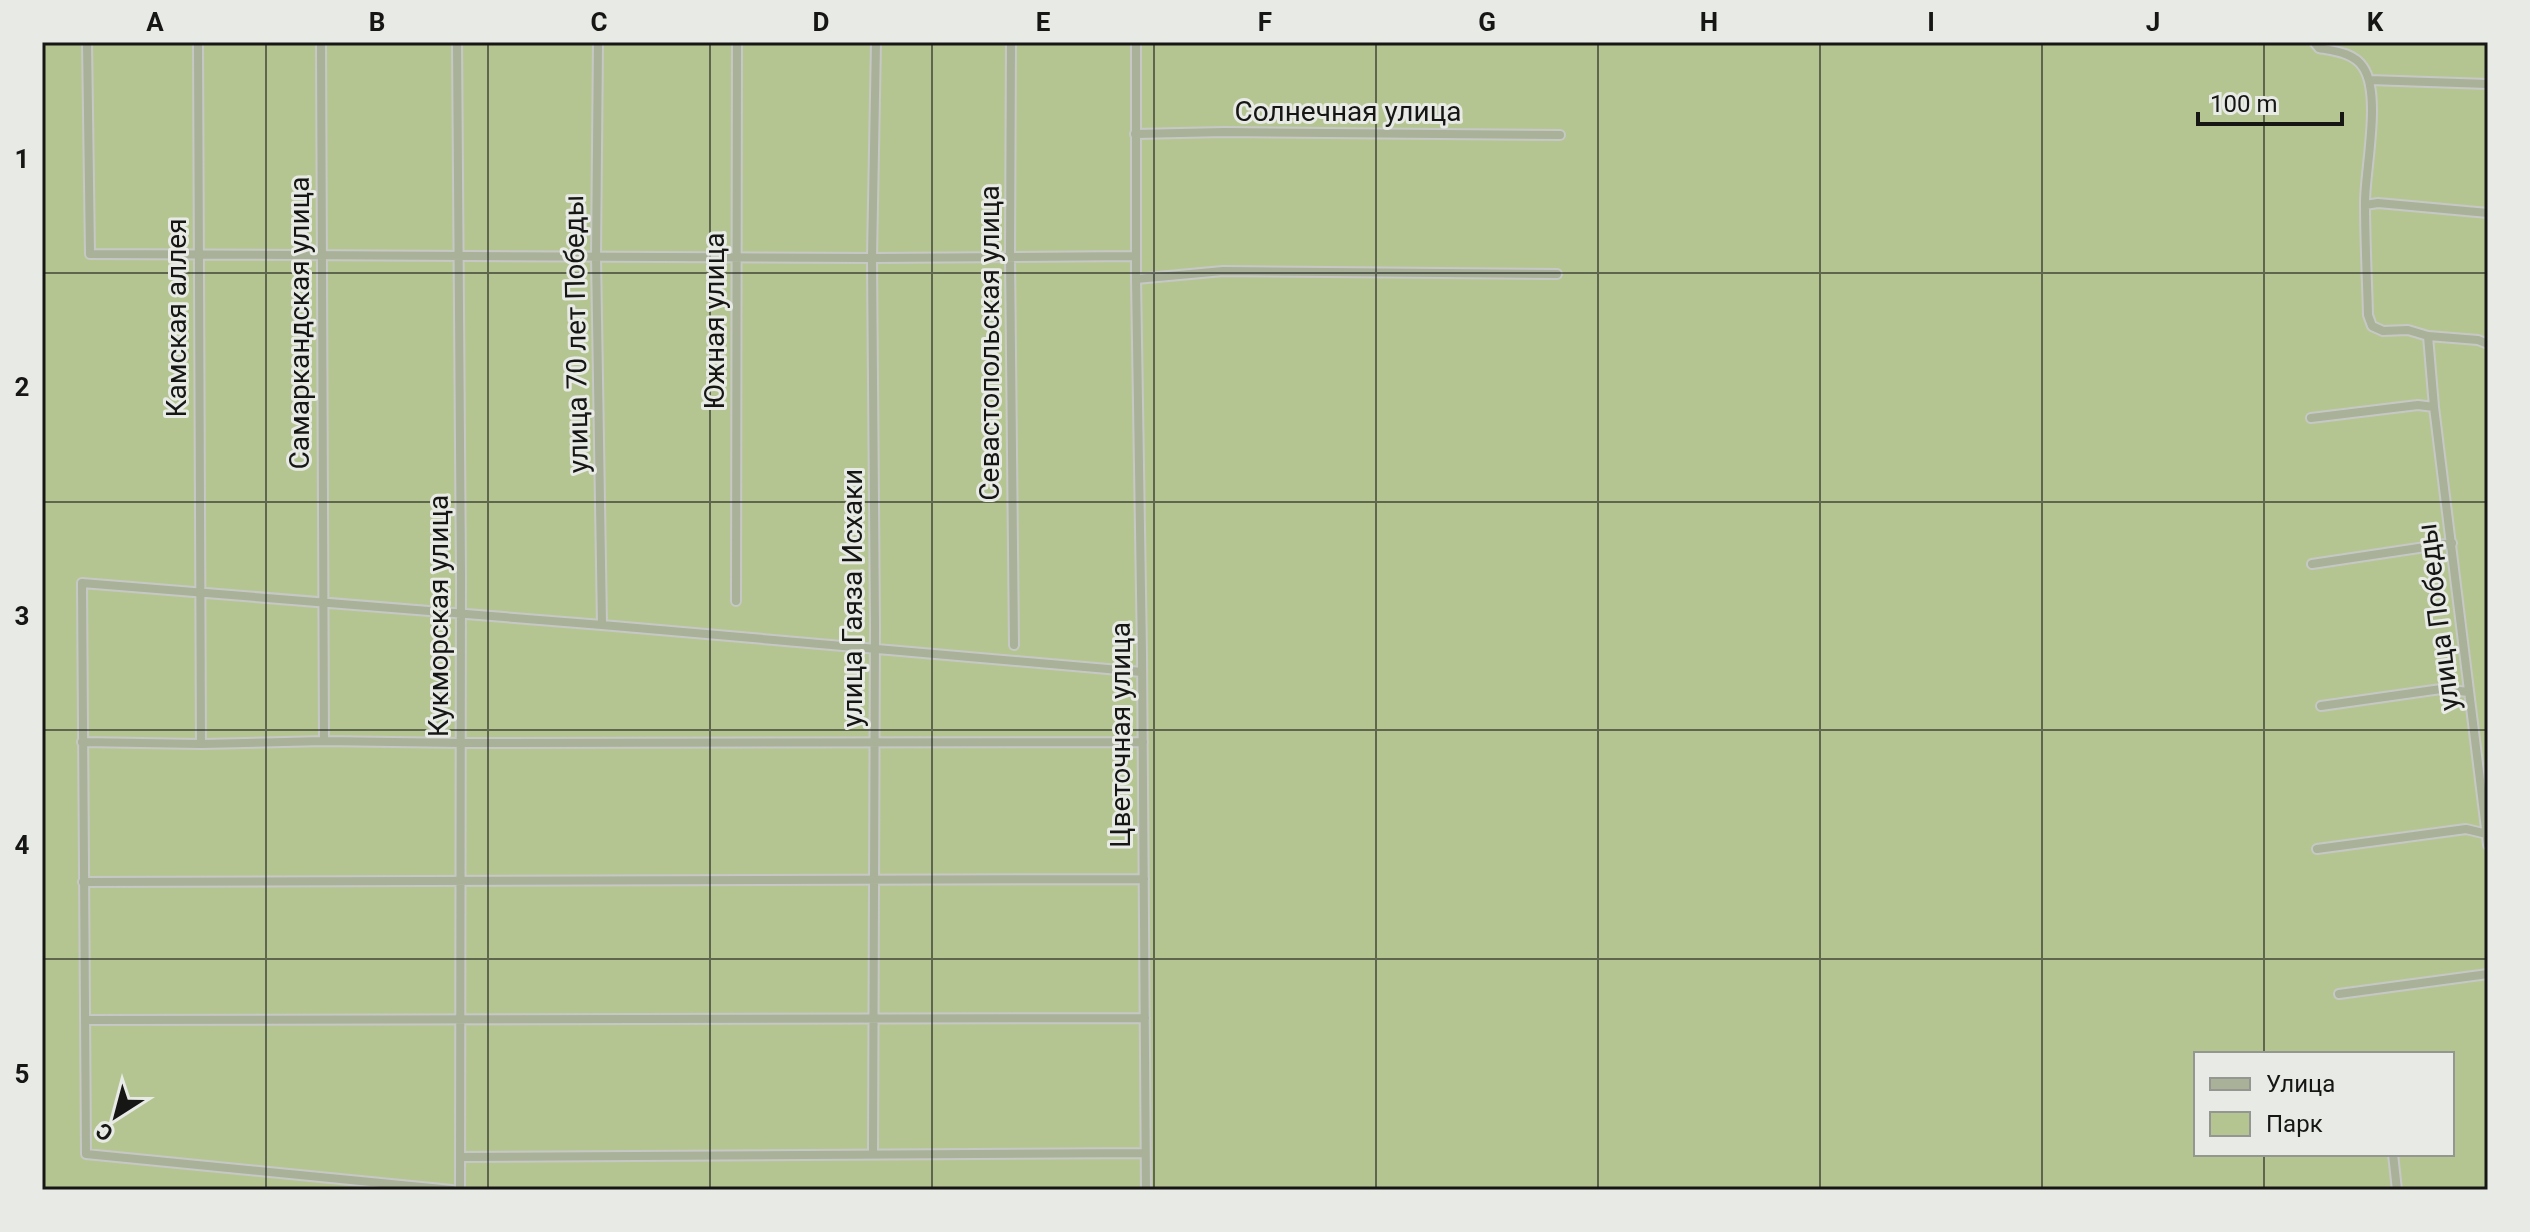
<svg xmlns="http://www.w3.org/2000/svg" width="2530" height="1232" font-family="Roboto,sans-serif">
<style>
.green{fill:#b5c591;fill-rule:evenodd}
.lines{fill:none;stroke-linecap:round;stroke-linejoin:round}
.minor-casing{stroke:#c6c8c5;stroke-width:12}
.minor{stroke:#a9b199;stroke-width:8}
.grid{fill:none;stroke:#161715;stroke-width:2;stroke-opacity:0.55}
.labels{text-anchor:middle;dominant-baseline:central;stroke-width:6;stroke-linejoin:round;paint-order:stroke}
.street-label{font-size:28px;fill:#161715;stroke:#e8eae6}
.neatline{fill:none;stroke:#161715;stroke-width:3}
.grid-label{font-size:26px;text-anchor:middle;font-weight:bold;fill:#161715}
</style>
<rect width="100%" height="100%" fill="#e8eae6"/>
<path class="green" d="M 42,42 L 2488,42 L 2488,1190 L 42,1190 ZM 2196,1054 L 2452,1054 L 2452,1154 L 2196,1154 Z"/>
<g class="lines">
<g class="minor-casing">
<path id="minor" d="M 87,42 L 90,254 L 872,258 L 1136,256
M 198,42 L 201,744
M 321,42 L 324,741
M 457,42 L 461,577 L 460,1190
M 598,42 L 596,257 L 602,625
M 1011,42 L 1010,257 L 1014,645
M 1136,42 L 1136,279 L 1142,654 L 1146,1190
M 2314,42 L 2319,48 C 2335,51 2354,53 2363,67 C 2382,94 2365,170 2365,202 C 2365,240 2367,277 2368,315 L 2372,326 L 2383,331 L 2408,330 L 2428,336 L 2478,340 L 2488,344
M 2369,80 L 2488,84
M 1135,134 L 1225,132 L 1560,135
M 2365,205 L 2378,203 L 2488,213
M 1136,279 L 1223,271 L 1557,274
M 2428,336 L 2434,407 L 2488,845
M 2311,418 L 2418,405 L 2434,407
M 2312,564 L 2452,543
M 736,601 L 737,42
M 2321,706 L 2441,689 L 2469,692
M 82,742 L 201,744 L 324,741 L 461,743 L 1143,742
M 2317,849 L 2466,829 L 2487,834
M 83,882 L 1144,879
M 2339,994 L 2488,974
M 85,1020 L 1145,1018
M 873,1153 L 875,627 L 872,258 L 876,42
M 2393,1154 L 2397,1190
M 462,1157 L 1145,1153
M 452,1190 L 86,1154 L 82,583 L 602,625 L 1142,672"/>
</g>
<use href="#minor" class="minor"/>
</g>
<path class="grid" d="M 266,42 L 266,1190M 488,42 L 488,1190M 710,42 L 710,1190M 932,42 L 932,1190M 1154,42 L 1154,1190M 1376,42 L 1376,1190M 1598,42 L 1598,1190M 1820,42 L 1820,1190M 2042,42 L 2042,1190M 2264,42 L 2264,1054M 42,273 L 2488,273M 42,502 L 2488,502M 42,730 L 2488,730M 42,959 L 2488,959M 2264,1154 L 2264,1190"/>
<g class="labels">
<g class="street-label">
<text x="1348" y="111">Солнечная улица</text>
<text transform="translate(176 318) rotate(-90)">Камская аллея</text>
<text transform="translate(714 321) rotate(-90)">Южная улица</text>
<text transform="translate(299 323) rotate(-90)">Самаркандская улица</text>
<text transform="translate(576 334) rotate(-91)">улица 70 лет Победы</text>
<text transform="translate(989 343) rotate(-90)">Севастопольская улица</text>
<text transform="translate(852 598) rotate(-90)">улица Гаяза Исхаки</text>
<text transform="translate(438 616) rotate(-90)">Кукморская улица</text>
<text transform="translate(2438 617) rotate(-97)">улица Победы</text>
<text transform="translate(1120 735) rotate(-90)">Цветочная улица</text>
</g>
</g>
<rect width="2530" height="1232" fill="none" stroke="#e8eae6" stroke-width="88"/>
<rect x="2194" y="1052" width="260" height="104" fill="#e8eae6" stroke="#949692" stroke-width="2"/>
<rect x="2210" y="1078" width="40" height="12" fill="#a9b199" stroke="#949692" stroke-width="2"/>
<text x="2266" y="1092" font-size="24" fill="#161715">Улица</text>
<rect x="2210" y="1112" width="40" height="24" fill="#b5c591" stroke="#949692" stroke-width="2"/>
<text x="2266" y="1132" font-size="24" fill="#161715">Парк</text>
<g transform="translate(116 1116) rotate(216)" stroke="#e8eae6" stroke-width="6" paint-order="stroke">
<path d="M0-6L14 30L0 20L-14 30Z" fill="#161715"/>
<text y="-12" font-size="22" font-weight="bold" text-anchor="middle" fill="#161715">С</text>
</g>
<path d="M2198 112v12h144v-12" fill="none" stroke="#161715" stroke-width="4"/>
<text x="2210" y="112" font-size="24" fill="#161715" stroke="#e8eae6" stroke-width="6" paint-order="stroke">100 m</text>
<rect x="44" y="44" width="2442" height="1144" class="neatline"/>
<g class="grid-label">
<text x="155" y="31">A</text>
<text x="377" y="31">B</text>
<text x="599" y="31">C</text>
<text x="821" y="31">D</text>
<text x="1043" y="31">E</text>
<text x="1265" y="31">F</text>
<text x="1487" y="31">G</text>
<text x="1709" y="31">H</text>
<text x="1931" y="31">I</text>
<text x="2153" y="31">J</text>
<text x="2375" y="31">K</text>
<text x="22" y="168">1</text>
<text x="22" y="396">2</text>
<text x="22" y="625">3</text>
<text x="22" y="854">4</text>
<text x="22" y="1083">5</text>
</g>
</svg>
